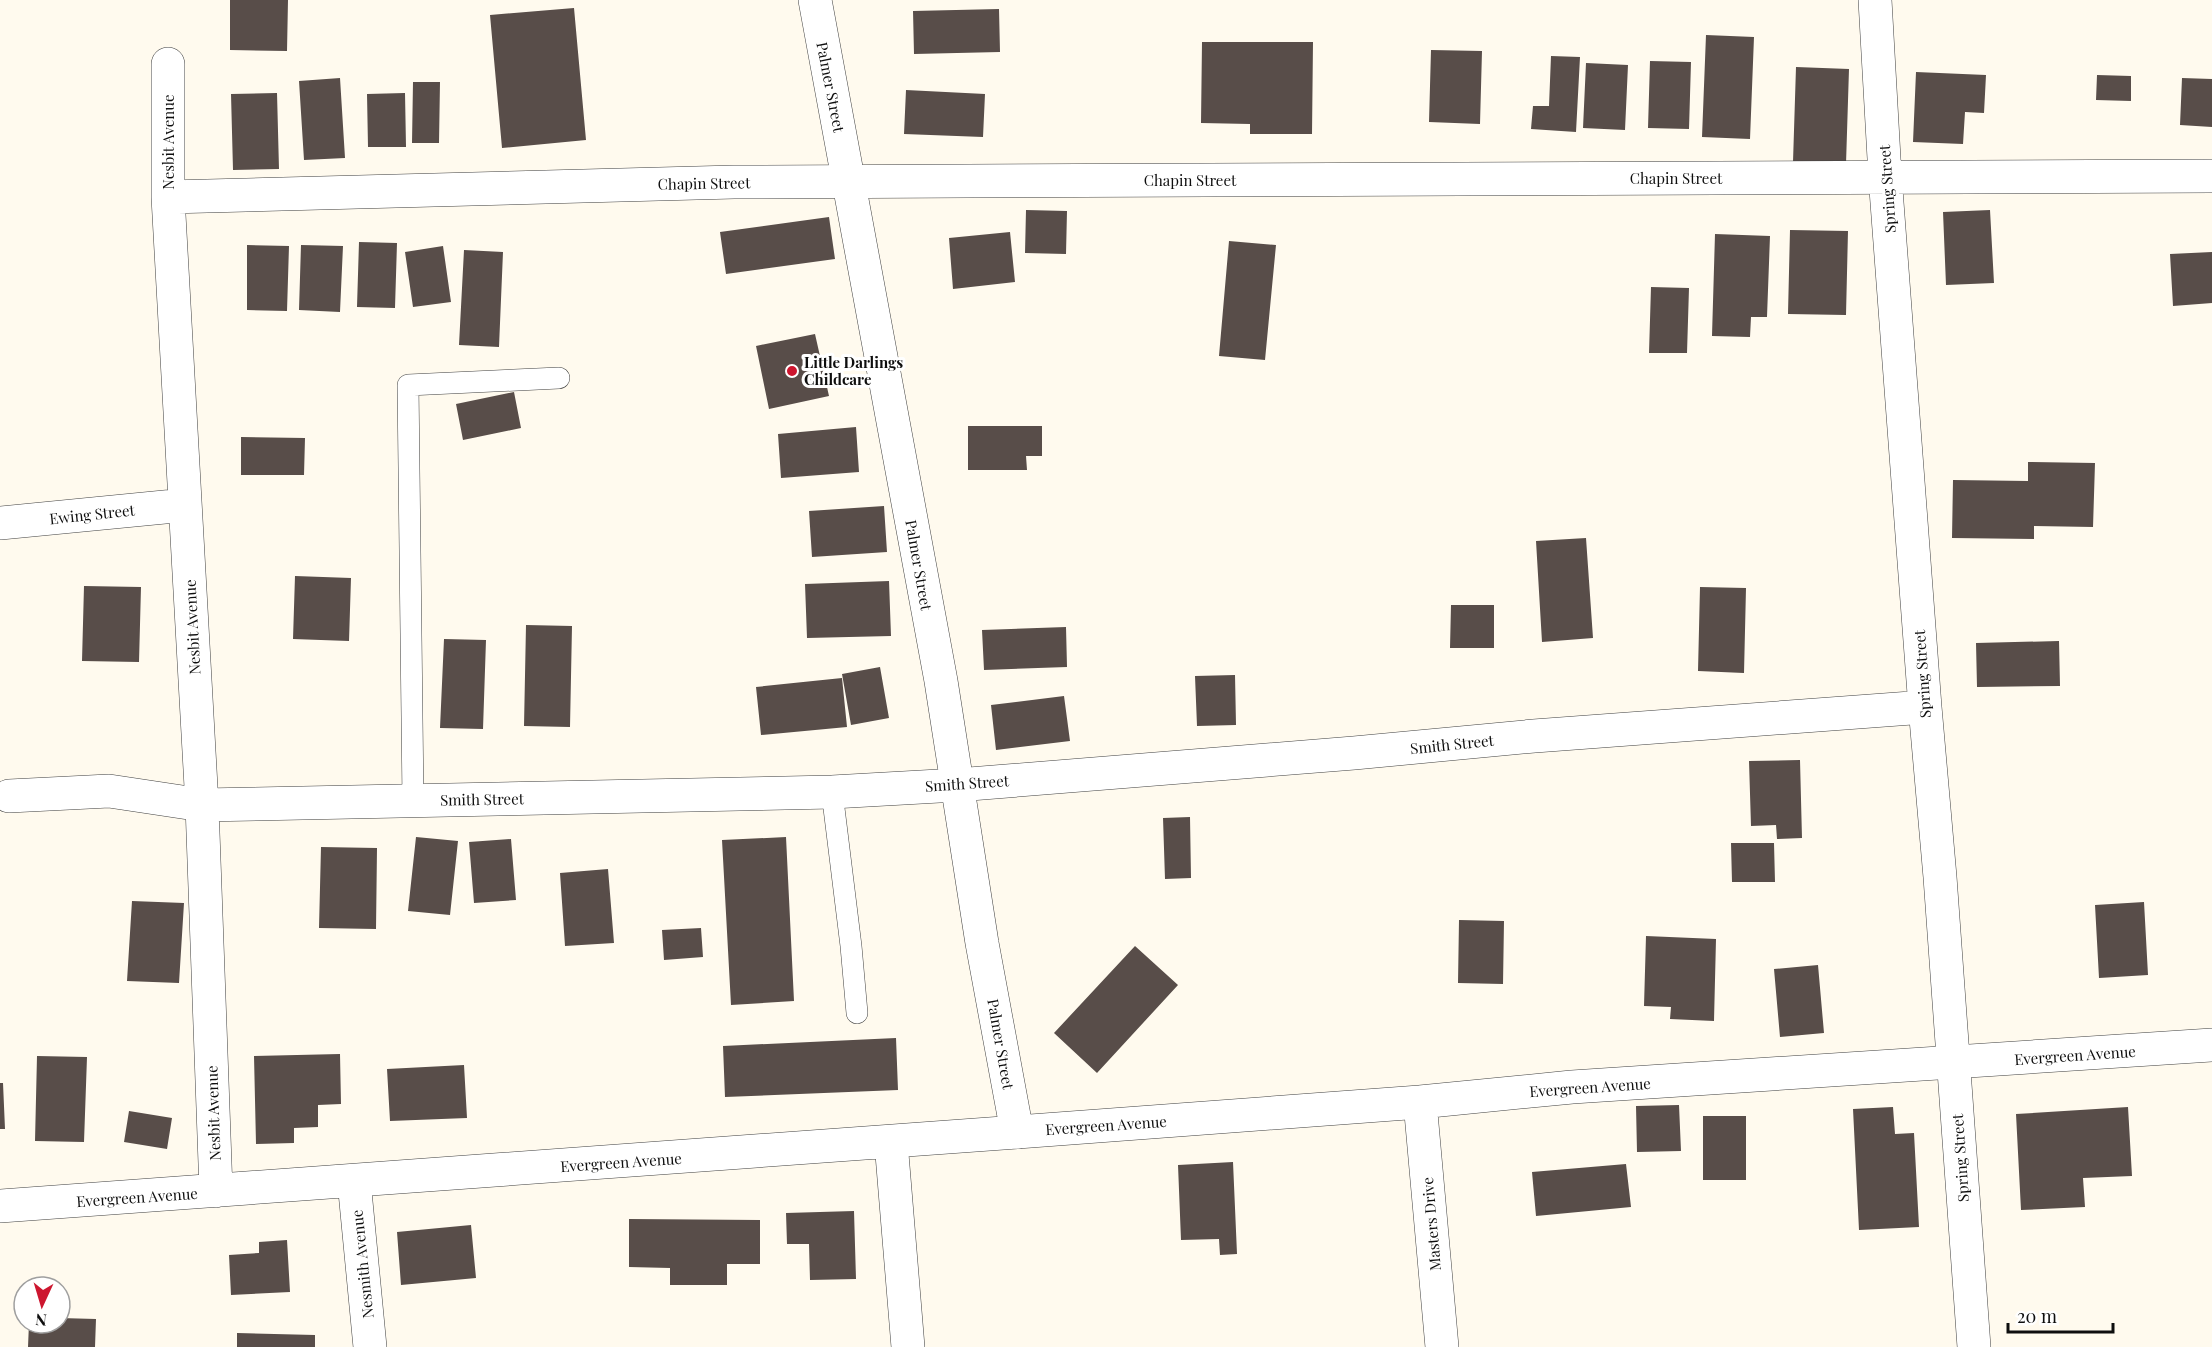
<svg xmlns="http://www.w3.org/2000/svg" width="2212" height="1347" font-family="'Playfair Display',serif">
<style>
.building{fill:#584d49}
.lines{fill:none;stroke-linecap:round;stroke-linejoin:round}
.service-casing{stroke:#414141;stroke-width:22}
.minor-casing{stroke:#414141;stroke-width:34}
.tertiary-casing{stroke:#414141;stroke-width:34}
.service{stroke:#fff;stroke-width:21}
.minor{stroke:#fff;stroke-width:33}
.tertiary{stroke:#fff;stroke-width:33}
.poi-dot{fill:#cd162f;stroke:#fff;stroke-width:2}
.labels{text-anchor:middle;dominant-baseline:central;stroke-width:6;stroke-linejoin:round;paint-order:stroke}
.street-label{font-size:15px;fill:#0e0e0e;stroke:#fff}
.poi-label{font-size:15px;font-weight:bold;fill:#0e0e0e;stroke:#fff;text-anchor:start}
</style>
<rect width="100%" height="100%" fill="#fffaee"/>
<path class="building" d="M 230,0 L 288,0 L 287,51 L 230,50 Z
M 574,8 L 586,140 L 502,148 L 490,15 Z
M 999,9 L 1000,52 L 914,54 L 913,11 Z
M 1706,35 L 1754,37 L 1750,139 L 1702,137 Z
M 1202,42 L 1313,42 L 1312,134 L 1250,134 L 1250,124 L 1201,123 Z
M 1431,50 L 1482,51 L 1480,124 L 1429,122 Z
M 1551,56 L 1580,57 L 1576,132 L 1531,129 L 1533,106 L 1549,106 Z
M 1650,61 L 1691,62 L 1689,129 L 1648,128 Z
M 1586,63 L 1628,65 L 1625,130 L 1583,128 Z
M 1796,67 L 1849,69 L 1846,164 L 1793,162 Z
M 1916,72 L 1986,75 L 1984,113 L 1965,112 L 1963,144 L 1913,142 Z
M 2097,75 L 2131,76 L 2131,101 L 2096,100 Z
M 340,78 L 345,158 L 304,160 L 299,81 Z
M 2182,78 L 2212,79 L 2212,127 L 2180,125 Z
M 413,82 L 440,82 L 439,143 L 412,143 Z
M 906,90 L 985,94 L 983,137 L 904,134 Z
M 277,93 L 279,169 L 233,170 L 231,94 Z
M 405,93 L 406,147 L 368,147 L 367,94 Z
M 1026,210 L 1067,211 L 1066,254 L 1025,253 Z
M 1990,210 L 1994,283 L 1946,285 L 1943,212 Z
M 829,217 L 835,259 L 726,274 L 720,232 Z
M 1790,230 L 1848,231 L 1846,315 L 1788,314 Z
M 1010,232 L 1015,282 L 953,289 L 949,238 Z
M 1715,234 L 1770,236 L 1767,317 L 1751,317 L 1750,337 L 1712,336 Z
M 1229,241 L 1276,245 L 1265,360 L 1219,356 Z
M 359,242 L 397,243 L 395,308 L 357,307 Z
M 247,245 L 289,246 L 287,311 L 247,310 Z
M 301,245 L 343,246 L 340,312 L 299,310 Z
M 443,246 L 451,302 L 413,307 L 405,252 Z
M 464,250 L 503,252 L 499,347 L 459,345 Z
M 2212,252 L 2212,303 L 2173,306 L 2170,254 Z
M 1651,287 L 1689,288 L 1687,353 L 1649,353 Z
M 815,334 L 829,396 L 769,409 L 756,346 Z
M 514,392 L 521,428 L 463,440 L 456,404 Z
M 968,426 L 1042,426 L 1042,456 L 1026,456 L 1027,470 L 968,470 Z
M 856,427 L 859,472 L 781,478 L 778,434 Z
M 241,437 L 305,438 L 304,475 L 241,475 Z
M 2028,462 L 2095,463 L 2093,527 L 2034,526 L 2034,539 L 1952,538 L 1953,480 L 2028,481 Z
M 884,506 L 887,552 L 812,557 L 809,511 Z
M 1586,538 L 1593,638 L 1542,642 L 1536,541 Z
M 295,576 L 351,578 L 349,641 L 293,639 Z
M 889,581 L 891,636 L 807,638 L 805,584 Z
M 84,586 L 141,587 L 139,662 L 82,661 Z
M 1700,587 L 1746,588 L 1744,673 L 1698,671 Z
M 1451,605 L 1494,605 L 1494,648 L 1450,648 Z
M 526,625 L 572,626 L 570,727 L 524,726 Z
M 1066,627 L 1067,667 L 984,670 L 982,630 Z
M 444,639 L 486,640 L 483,729 L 440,728 Z
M 2059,641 L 2060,686 L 1977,687 L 1976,643 Z
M 880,667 L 889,718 L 851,725 L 842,674 Z
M 1235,675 L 1236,725 L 1197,726 L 1195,676 Z
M 842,678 L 847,727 L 761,735 L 756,687 Z
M 1064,696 L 1070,741 L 996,750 L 991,705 Z
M 1800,760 L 1802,838 L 1777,839 L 1776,825 L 1751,826 L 1749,761 Z
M 1190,817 L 1191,878 L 1165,879 L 1163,818 Z
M 416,837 L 458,841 L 450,915 L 408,911 Z
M 786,837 L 794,1001 L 731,1005 L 722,840 Z
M 511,839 L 516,900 L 474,903 L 469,842 Z
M 1731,843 L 1774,843 L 1775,882 L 1732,882 Z
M 321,847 L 377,848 L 376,929 L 319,928 Z
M 608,869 L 614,943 L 565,946 L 560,873 Z
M 132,901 L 184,903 L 179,983 L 127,981 Z
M 2144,902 L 2148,975 L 2099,978 L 2095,905 Z
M 1459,920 L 1504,921 L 1503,984 L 1458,983 Z
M 701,928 L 703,957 L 664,960 L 662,930 Z
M 1646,936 L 1716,939 L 1714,1021 L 1670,1019 L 1671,1007 L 1644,1006 Z
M 1135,946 L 1178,985 L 1097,1073 L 1054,1033 Z
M 1818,965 L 1824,1033 L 1780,1037 L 1774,969 Z
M 896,1038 L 898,1090 L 725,1097 L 723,1046 Z
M 340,1054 L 341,1104 L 318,1105 L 318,1127 L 294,1128 L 294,1143 L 256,1144 L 254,1056 Z
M 37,1056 L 87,1057 L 84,1142 L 35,1141 Z
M 464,1065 L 467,1118 L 390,1121 L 387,1069 Z
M 0,1083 L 3,1083 L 5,1129 L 0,1129 Z
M 1679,1105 L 1681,1151 L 1637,1152 L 1636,1106 Z
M 1893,1107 L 1895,1134 L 1914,1133 L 1919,1227 L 1859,1230 L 1853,1109 Z
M 2128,1107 L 2132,1176 L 2083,1178 L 2085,1207 L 2021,1210 L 2016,1114 Z
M 129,1111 L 172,1118 L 167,1149 L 124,1142 Z
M 1703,1116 L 1746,1116 L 1746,1180 L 1703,1180 Z
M 1233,1162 L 1237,1254 L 1220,1255 L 1219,1239 L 1181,1240 L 1178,1165 Z
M 1626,1164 L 1631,1207 L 1536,1216 L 1532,1172 Z
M 854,1211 L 856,1279 L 810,1280 L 809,1244 L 787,1244 L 786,1213 Z
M 629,1219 L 760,1220 L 760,1264 L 727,1264 L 727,1285 L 670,1285 L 670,1268 L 629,1267 Z
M 471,1225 L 476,1278 L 401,1285 L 397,1232 Z
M 287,1240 L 290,1292 L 231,1295 L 229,1255 L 259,1253 L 259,1242 Z
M 60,1318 L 96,1319 L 95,1347 L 28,1347 L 29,1323 L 60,1323 Z
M 237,1333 L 315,1335 L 315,1347 L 237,1347 Z"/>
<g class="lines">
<g class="service-casing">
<path id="service" d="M 832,792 L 851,946 L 857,1013
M 413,800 L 408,385 L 559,378"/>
</g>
<g class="minor-casing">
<path id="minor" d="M 1875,0 L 1885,176 L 1925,707 L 1940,877 L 1974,1347
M 168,64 L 168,197 L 202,805 L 216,1191
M 168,197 L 734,182 L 2212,176
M 0,523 L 185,505
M 9,796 L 109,791 L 202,805 L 832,792 L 957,785 L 1354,753 L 1534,736 L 1925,707
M 891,1142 L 908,1347
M 354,1181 L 370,1347
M 0,1206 L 1017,1132"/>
</g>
<g class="tertiary-casing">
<path id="tertiary" d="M 815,0 L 941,681 L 982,943 L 1017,1132 L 1420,1102 L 1572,1087 L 2212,1045
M 1420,1102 L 1442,1347"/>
</g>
<use href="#service" class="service"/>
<use href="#minor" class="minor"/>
<use href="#tertiary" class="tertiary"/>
</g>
<circle class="poi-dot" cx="792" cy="371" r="6"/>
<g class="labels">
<g class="street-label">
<text transform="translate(831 87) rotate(79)">Palmer Street</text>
<text transform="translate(168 142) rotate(-90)">Nesbit Avenue</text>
<text x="1676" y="178">Chapin Street</text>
<text x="1190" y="180">Chapin Street</text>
<text transform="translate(704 183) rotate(-1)">Chapin Street</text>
<text transform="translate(1887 189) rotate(-94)">Spring Street</text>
<text transform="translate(92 514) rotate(-6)">Ewing Street</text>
<text transform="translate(919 565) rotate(80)">Palmer Street</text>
<text transform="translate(192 627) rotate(-93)">Nesbit Avenue</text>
<text transform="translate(1922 674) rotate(-94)">Spring Street</text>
<text transform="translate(1452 744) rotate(-6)">Smith Street</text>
<text transform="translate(967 783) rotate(-4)">Smith Street</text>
<text transform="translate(482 799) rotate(-1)">Smith Street</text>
<text transform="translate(1001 1044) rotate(80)">Palmer Street</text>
<text transform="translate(2075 1055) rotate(-4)">Evergreen Avenue</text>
<text transform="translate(1590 1087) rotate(-4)">Evergreen Avenue</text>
<text transform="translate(213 1113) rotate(-92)">Nesbit Avenue</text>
<text transform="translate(1106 1125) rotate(-4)">Evergreen Avenue</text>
<text transform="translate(1960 1158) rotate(-94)">Spring Street</text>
<text transform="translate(621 1162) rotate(-4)">Evergreen Avenue</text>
<text transform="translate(137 1197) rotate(-4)">Evergreen Avenue</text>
<text transform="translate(1431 1224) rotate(-95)">Masters Drive</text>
<text transform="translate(362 1264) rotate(-96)">Nesmith Avenue</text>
</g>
<g class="poi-label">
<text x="804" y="362">Little Darlings<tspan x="804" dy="17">Childcare</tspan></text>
</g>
</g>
<g transform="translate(42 1305) rotate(184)"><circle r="28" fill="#ffffff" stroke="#9f9f9f" stroke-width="1.5"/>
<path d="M0-4.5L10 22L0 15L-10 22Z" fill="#cd162f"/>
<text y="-9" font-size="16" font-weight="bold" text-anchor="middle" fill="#0e0e0e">N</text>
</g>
<path d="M2008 1323v9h105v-9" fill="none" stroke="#0e0e0e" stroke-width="3"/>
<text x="2017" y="1323" font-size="18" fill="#0e0e0e" stroke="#ffffff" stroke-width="4.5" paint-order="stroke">20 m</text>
</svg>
